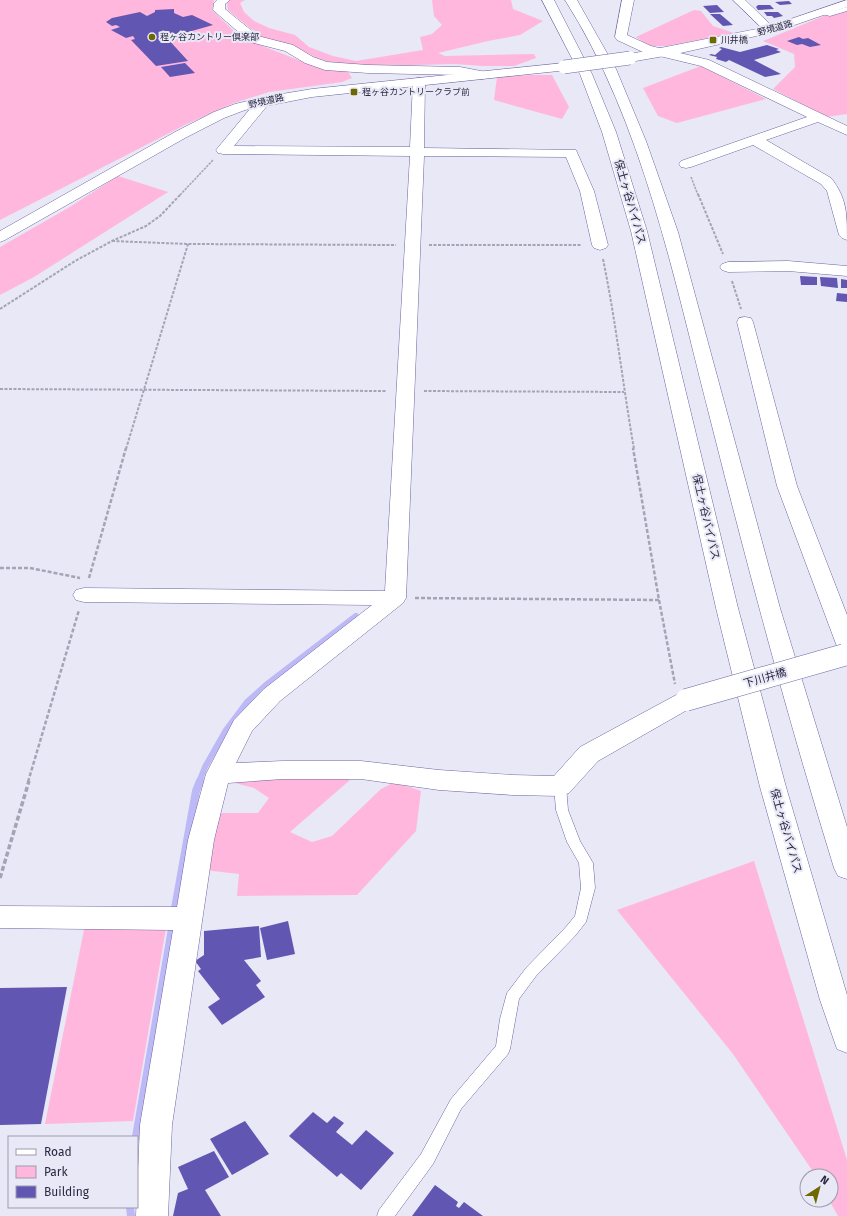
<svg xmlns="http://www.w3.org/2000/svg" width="847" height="1216" font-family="'Fira Sans','Noto Sans JP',sans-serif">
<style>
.green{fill:#ffb7dd}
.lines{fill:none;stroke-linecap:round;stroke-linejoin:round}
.stream-far1{stroke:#bcb9f6;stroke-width:6}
.stream{stroke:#bcb9f6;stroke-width:8}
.building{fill:#6256b3}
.lane-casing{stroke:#6b66a2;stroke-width:1}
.street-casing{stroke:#6b66a2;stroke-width:1}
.secondary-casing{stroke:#6b66a2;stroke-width:1}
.highway-casing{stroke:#6b66a2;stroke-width:1}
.path-far3{stroke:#a4a4b6;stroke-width:1.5;stroke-dasharray:2.5 1;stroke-linecap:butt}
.path-far2{stroke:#a4a4b6;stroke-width:2;stroke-dasharray:3 1.5;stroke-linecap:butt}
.path-far1{stroke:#a4a4b6;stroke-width:2.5;stroke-dasharray:4 2;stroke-linecap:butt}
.path{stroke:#a4a4b6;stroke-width:3.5;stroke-dasharray:5 2.5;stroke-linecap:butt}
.lane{fill:#fff;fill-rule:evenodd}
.street{fill:#fff;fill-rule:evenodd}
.secondary{fill:#fff;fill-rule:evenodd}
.highway{fill:#fff;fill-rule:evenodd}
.street-bridge-casing{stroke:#6b66a2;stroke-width:23;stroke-linecap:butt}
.secondary-bridge-casing{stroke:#6b66a2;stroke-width:14;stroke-linecap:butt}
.street-bridge{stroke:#fff;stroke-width:22}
.secondary-bridge{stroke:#fff;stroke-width:13}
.poi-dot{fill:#6d6800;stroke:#e8e8f6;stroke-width:1.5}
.labels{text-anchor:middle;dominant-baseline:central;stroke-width:4;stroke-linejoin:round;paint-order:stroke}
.far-street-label{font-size:9px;fill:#2a2841;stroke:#e8e8f6}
.far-poi-label{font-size:9px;fill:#2a2841;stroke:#e8e8f6;text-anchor:start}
.street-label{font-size:11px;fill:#2a2841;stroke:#e8e8f6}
</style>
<rect width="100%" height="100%" fill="#e8e8f6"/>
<path class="green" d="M 0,0 L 214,0 L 212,10 L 233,30 L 260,45 L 301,61 L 348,72 L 352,78 L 342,82 L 269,92 L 234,103 L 185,125 L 0,220 Z
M 228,0 L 245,0 L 240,3 L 244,12 L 254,21 L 269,28 L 295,35 L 309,47 L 333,56 L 356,61 L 423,50 L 420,37 L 432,34 L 442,25 L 434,16 L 432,0 L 511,0 L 513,9 L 543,21 L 520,35 L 488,41 L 438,53 L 445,56 L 534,54 L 536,58 L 514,66 L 483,66 L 455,64 L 375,66 L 335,64 L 319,59 L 297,48 L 262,38 L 228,10 L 227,2 Z
M 694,10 L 701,11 L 713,26 L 734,33 L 667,46 L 649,46 L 636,37 Z
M 847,11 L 847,114 L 826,117 L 773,89 L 795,67 L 794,54 L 763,41 L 826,15 Z
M 701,66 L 766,99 L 677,123 L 658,116 L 643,88 Z
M 532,75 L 552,75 L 569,107 L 562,119 L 494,100 L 497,77 Z
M 118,176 L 168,192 L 34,277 L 0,295 L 0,247 L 68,208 Z
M 325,769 L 350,780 L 290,832 L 312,842 L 332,836 L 381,789 L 395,782 L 421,791 L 416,831 L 357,895 L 237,896 L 239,874 L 204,870 L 220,813 L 258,813 L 269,798 L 254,788 L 235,783 L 234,778 Z
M 754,861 L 847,1160 L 847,1216 L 838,1216 L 829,1200 L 831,1200 L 831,1176 L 816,1176 L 733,1054 L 617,910 Z
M 85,925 L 166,928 L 133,1121 L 45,1124 Z"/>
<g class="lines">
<path class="stream-far1" d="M 199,782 L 205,767 L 226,730 L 247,702 L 266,685 L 356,616"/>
<path class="stream" d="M 174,914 L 196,791 L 200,781
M 136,1137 L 173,923
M 130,1207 L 131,1216"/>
</g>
<path class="building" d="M 789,1 L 792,4 L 780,5 L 775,2 Z
M 717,5 L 724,12 L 710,13 L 703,6 Z
M 758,5 L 770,5 L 774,9 L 758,10 L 756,7 Z
M 174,9 L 174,13 L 183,17 L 192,15 L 213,25 L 167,38 L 188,61 L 156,66 L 131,40 L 135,39 L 133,36 L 126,38 L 111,30 L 120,27 L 116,25 L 112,26 L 106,22 L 112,18 L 140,12 L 147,16 L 155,12 L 155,10 Z
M 764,12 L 778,12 L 783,16 L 774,18 L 772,16 L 767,16 Z
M 710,14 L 720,14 L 733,25 L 723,26 Z
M 799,37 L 803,39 L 808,38 L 821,45 L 810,47 L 802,44 L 797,45 L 787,41 Z
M 767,45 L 779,49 L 776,50 L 781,52 L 754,60 L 781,74 L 765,77 L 729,60 L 726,62 L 716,59 L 717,57 L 709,55 L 711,54 L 715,55 L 722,49 L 719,48 L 721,47 L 740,52 Z
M 185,63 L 195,73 L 170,77 L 161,67 Z
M 800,276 L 817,277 L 817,285 L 801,285 Z
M 820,277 L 837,278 L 838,288 L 821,286 Z
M 841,279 L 847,280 L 847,288 L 841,288 Z
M 837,293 L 847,294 L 847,302 L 836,301 Z
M 288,921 L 295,954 L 267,960 L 260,928 Z
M 259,926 L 261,957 L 244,960 L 261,981 L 256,985 L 265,997 L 222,1025 L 208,1007 L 220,999 L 198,971 L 201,969 L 195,961 L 204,955 L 204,931 Z
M 67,987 L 41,1124 L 0,1125 L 0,988 Z
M 313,1112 L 327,1123 L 334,1116 L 344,1123 L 336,1132 L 352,1145 L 366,1130 L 394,1153 L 361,1190 L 341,1173 L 337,1177 L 289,1136 Z
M 245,1121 L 269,1154 L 232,1175 L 210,1139 Z
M 214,1151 L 229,1177 L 205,1190 L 221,1216 L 173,1216 L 178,1193 L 188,1189 L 178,1167 Z
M 435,1185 L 458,1202 L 456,1206 L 459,1208 L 464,1202 L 483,1216 L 412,1216 Z"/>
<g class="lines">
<g class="lane-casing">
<path id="lane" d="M 847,7 L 847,11 L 830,16 L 818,13 L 821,11 L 830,12 Z
M 560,781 L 564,783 L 566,786 L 568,810 L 580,841 L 593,863 L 595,888 L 586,922 L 575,936 L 536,976 L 519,999 L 510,1049 L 508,1054 L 461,1109 L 433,1164 L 395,1216 L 377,1216 L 379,1210 L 421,1154 L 451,1099 L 496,1046 L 500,1019 L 507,993 L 526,968 L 565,928 L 575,916 L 581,888 L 579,863 L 567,842 L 556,810 L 554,786 L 556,783 Z"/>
</g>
<g class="street-casing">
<path id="street" d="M 230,0 L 225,4 L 225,9 L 258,36 L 293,45 L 313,57 L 327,62 L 368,65 L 460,67 L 486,72 L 488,75 L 486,78 L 482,79 L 460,75 L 368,73 L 325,70 L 305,63 L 285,51 L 250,42 L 213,10 L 214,3 L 217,0 Z
M 622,0 L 634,0 L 627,35 L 651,46 L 709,60 L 847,126 L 847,135 L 818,122 L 766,140 L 831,178 C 847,198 847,214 847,240 L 842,238 L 839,235 L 827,191 L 821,184 L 753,145 L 691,167 L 686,168 L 681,167 L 679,164 L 681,161 L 807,117 L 701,66 L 643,52 L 617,40 L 615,37 Z
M 733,0 L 745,0 L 774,28 L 776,30 L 774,32 L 766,32 Z
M 419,78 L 423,79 L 425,82 L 424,148 L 576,150 L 594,191 L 608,245 L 606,248 L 600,250 L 594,248 L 592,245 L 580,191 L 566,157 L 424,156 L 406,598 L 403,603 L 280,701 L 252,731 L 236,763 L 283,761 L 361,761 L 439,770 L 512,775 L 554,776 L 580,747 L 678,694 L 686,692 L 694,694 L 698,700 L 694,706 L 598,761 L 569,793 L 560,796 L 512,795 L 439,790 L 361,779 L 283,779 L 228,783 L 214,840 L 172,1125 L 168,1216 L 136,1216 L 140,1125 L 173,930 L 0,928 L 0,906 L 177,907 L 188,840 L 206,774 L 234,720 L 264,689 L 372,605 L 84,602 L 76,600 L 73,595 L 76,590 L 84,588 L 385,591 L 410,156 L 223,154 L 218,153 L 216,150 L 259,98 L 269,98 L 271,101 L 234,146 L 410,147 L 413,82 L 415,79 Z
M 788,261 L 847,266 L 847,276 L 788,271 L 728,272 L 722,270 L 720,267 L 722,264 L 728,262 Z
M 745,317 L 751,318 L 753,322 L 797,486 L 847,615 L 847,652 L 839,650 L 836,644 L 777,486 L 737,322 L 739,318 Z"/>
</g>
<g class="secondary-casing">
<path id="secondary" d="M 847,0 L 847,7 L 774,32 L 676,54 L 630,62 L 626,61 L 624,58 L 626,55 L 630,54 L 767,27 Z
M 564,63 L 568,64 L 570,67 L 568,70 L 312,97 L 245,110 L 224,118 L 185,138 L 5,240 L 0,242 L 0,231 L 175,132 L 214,112 L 235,104 L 264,97 L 312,89 Z"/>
</g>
<g class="highway-casing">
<path id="highway" d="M 542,0 L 554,0 L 592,74 L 616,132 L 647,231 L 738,608 L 786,787 L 847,995 L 847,1053 L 837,1049 L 820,1000 L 760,787 L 716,608 L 631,231 L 602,132 L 580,74 Z
M 565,0 L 577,0 L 616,69 L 646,141 L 678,232 L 780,608 L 847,827 L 847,879 L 838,876 L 834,868 C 788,719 748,569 710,418 C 674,279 643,122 565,0 Z"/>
</g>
<path class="path-far3" d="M 691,177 L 698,195
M 180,195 L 213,160"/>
<path class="path-far2" d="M 698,194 L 723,254
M 112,241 L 188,244 L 396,245
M 429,245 L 582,245
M 603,259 C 616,322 623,386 634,449
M 732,281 L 741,309
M 0,309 L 75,261 L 112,241 L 146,226 L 160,216 L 181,194
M 0,389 L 387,391
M 424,391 L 624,392
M 126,449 L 188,244"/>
<path class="path-far1" d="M 0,568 L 30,568 L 80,578
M 89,578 L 126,448
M 415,598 L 659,600 L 633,448
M 659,600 L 675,684
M 28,782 L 79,610"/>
<path class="path" d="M 0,878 L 29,781"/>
<use href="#lane" class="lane"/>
<use href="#street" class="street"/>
<use href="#secondary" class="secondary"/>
<use href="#highway" class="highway"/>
<g class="street-bridge-casing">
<path id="street-bridge" d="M 686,700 L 844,655"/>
</g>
<g class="secondary-bridge-casing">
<path id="secondary-bridge" d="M 564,67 L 630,58"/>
</g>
<use href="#street-bridge" class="street-bridge"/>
<use href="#secondary-bridge" class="secondary-bridge"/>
</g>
<g class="poi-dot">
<circle cx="152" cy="37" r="4"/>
<rect x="709" y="36" width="8" height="8" rx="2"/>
<rect x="350" y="88" width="8" height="8" rx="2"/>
</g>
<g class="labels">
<g class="far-street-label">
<text transform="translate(775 28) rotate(-16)">野境道路</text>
<text transform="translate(266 101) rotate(-13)">野境道路</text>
</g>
<g class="far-poi-label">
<text x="160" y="37">程ヶ谷カントリー倶楽部</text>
<text x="721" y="40">川井橋</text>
<text x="362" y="92">程ヶ谷カントリークラブ前</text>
</g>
<g class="street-label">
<text transform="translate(630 202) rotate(74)">保土ヶ谷バイパス</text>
<text transform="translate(706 517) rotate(77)">保土ヶ谷バイパス</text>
<text transform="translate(765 678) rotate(-16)">下川井橋</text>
<text transform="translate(786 831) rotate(74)">保土ヶ谷バイパス</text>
</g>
</g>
<rect x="8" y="1136" width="130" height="72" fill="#e8e8f6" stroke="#9c9bae"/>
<rect x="16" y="1149" width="20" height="6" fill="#ffffff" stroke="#9c9bae"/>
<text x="44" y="1156" font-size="12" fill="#2a2841">Road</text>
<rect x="16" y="1166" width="20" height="12" fill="#ffb7dd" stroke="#9c9bae"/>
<text x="44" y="1176" font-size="12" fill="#2a2841">Park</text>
<rect x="16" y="1186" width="20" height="12" fill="#6256b3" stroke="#9c9bae"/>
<text x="44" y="1196" font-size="12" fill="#2a2841">Building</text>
<g transform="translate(819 1188) rotate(36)"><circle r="19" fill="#e8e8f6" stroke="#9c9bae"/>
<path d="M0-3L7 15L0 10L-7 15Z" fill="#6d6800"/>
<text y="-6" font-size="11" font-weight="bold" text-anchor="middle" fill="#2a2841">N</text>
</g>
</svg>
